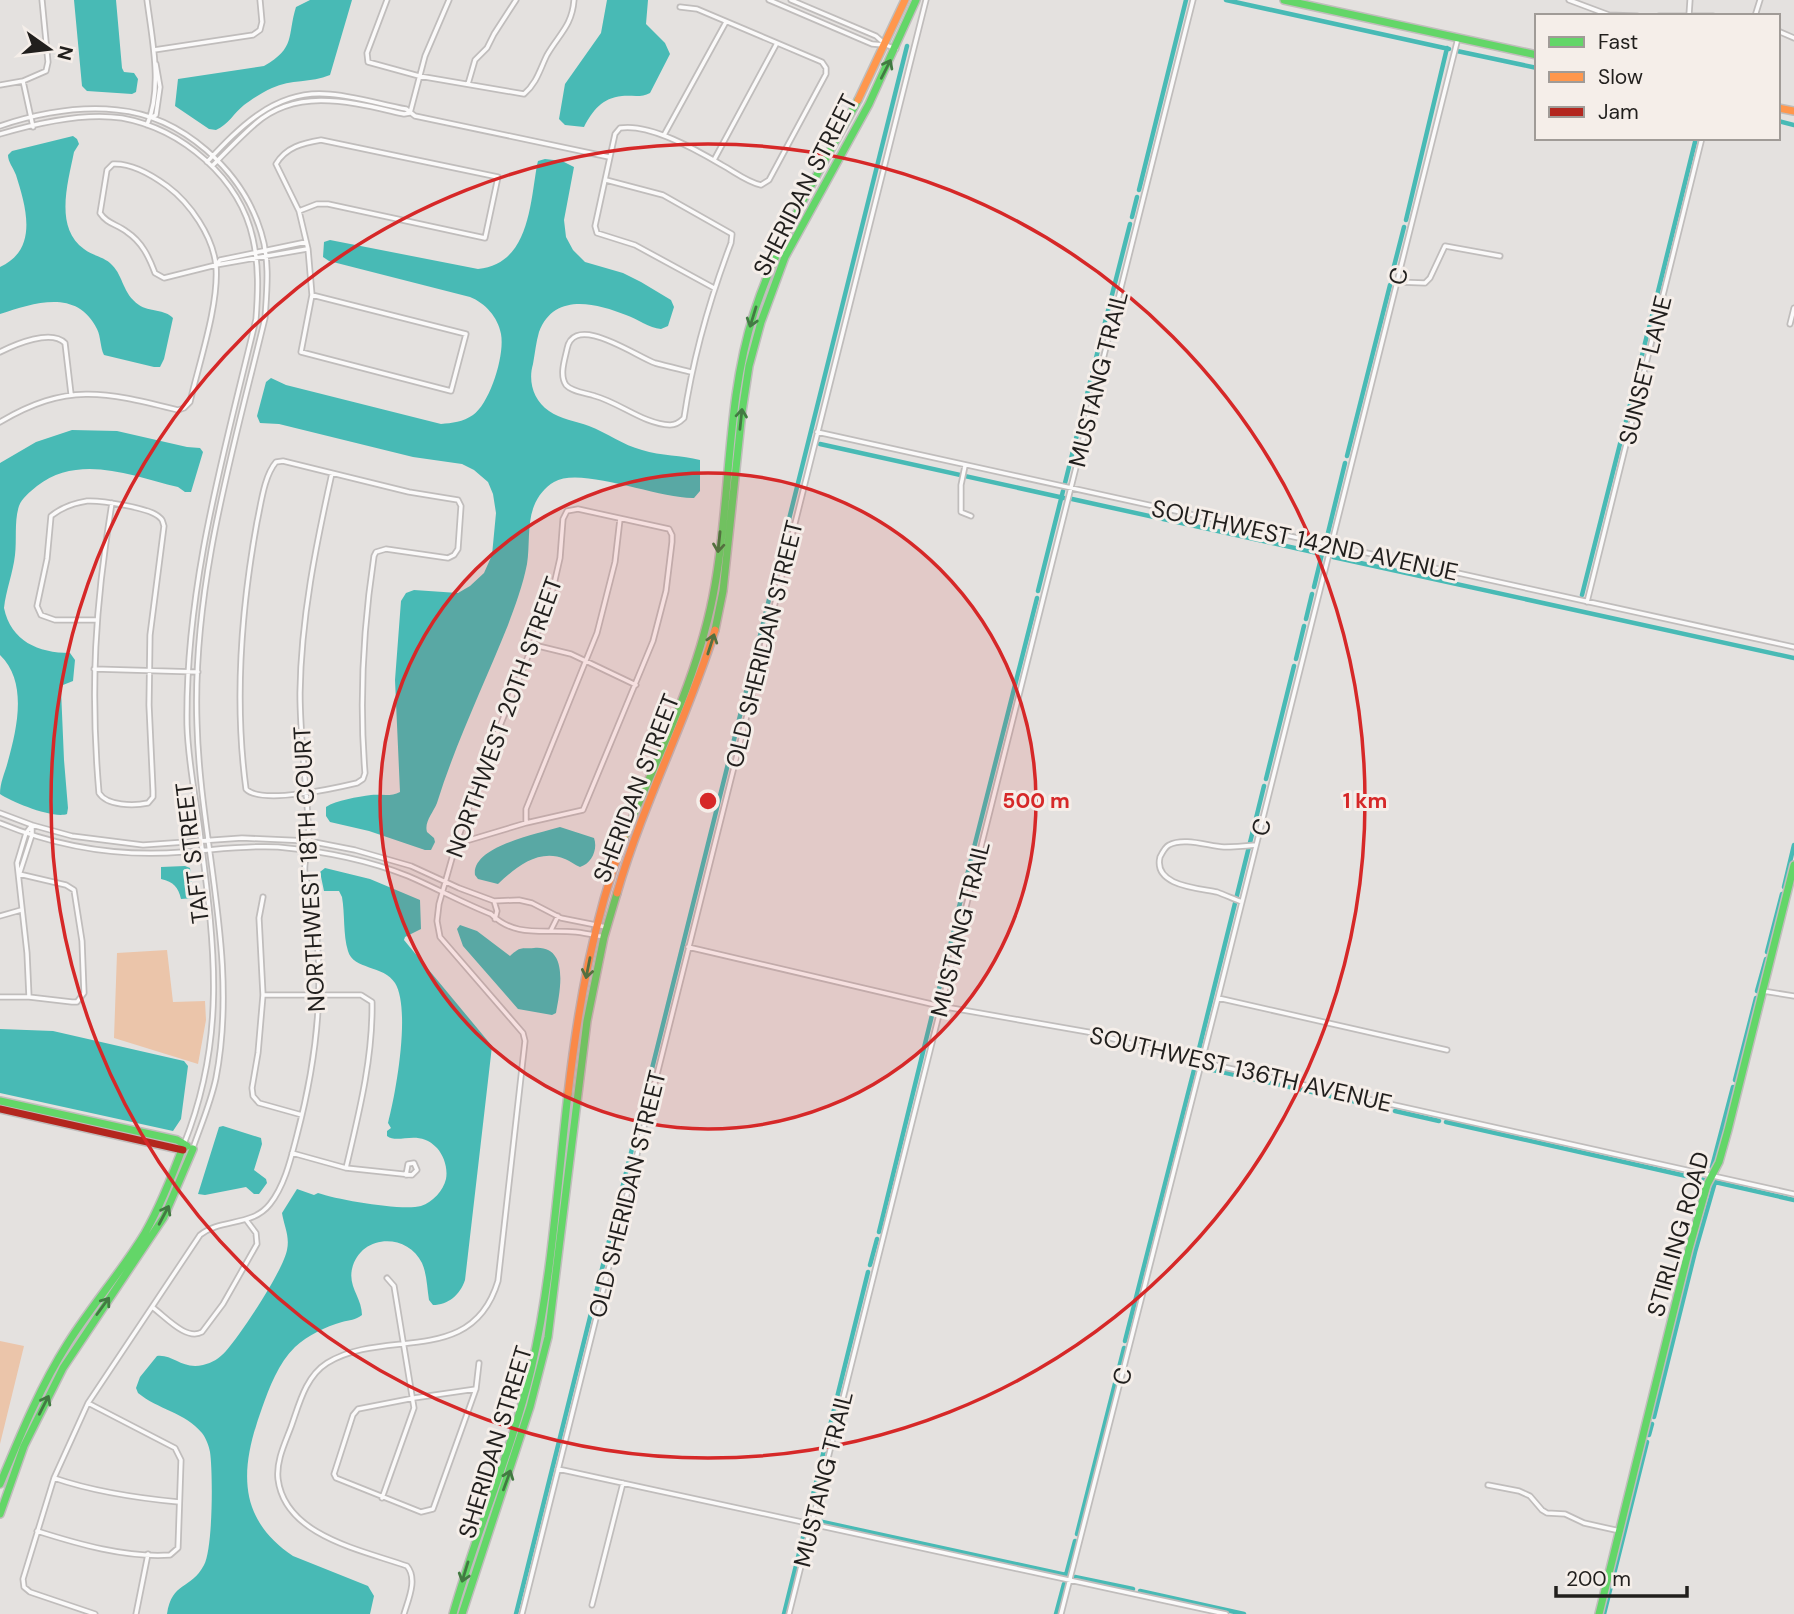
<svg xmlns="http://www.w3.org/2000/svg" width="1794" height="1614" font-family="'DM Sans',sans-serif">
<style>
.green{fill:#ebc5aa}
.water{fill:#48bab5}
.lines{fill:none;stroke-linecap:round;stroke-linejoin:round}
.canal{stroke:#48bab5;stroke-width:4.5}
.street-casing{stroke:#c0bdbc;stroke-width:7}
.fast-casing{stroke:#c0bdbc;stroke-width:10}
.slow-casing{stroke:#c0bdbc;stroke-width:10}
.jam-casing{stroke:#c0bdbc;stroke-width:10}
.street{stroke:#fbfafa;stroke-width:3.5}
.fast{stroke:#63d668;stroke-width:7}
.slow{stroke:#ff974d;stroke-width:7}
.jam{stroke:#b3261e;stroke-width:7}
.oneway{stroke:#427a42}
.ring{fill:none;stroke:#d62828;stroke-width:3.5}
.labels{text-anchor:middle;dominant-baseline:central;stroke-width:6;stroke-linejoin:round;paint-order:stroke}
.street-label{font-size:24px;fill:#211f1d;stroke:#f5eee9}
.centre{fill:#d62828;stroke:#f5eee9;stroke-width:3.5}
.ring-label{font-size:21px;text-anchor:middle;font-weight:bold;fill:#d62828;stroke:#f5eee9;stroke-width:6;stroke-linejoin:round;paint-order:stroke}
</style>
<rect width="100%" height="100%" fill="#e4e1df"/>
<path class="green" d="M 167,950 L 173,1002 L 205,1001 L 206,1020 L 198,1064 L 114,1038 L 117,953 Z
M 0,1341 L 24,1346 L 0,1444 Z"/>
<path class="water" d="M 74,0 L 116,0 L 122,68 L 124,72 L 134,73 L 138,79 L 136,92 L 132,94 L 87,91 L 82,86 Z
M 310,0 L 352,0 L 330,75 C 311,83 291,79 272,88 C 263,92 252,99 244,105 C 234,113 228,125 216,130 L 209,129 L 175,106 L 178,79 L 264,66 C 296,48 287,36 296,7 Z
M 607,0 L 648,0 L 646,24 L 665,43 L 670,54 L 650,93 C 641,98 632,95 622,96 C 602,98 593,110 584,127 L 565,125 L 559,119 L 565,84 L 601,33 Z
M 73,136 L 77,139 L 79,144 L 74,152 C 68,183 54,227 84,249 C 93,256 105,257 112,265 C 124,277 122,293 139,305 C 149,312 165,309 173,318 L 164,359 L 160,367 L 154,367 L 104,355 C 100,347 101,337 97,329 C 77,288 34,303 0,314 L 0,267 C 39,249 26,207 16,175 C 13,167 8,162 8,155 L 12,151 Z
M 545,159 L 562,161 L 574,167 L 564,220 L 566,237 L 573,250 L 585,262 L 623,273 L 641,282 L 671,300 L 674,307 L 668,326 L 661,329 C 649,328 638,319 626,315 C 596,303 554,292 539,332 C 536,342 535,353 533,364 C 528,381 533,400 549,411 C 560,419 576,421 589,426 C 607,433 623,445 642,450 C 661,456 682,455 700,460 L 700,491 L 694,498 C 658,499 581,466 554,482 C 545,487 538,496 534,506 C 527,523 530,546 527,564 C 523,585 515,606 508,625 C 484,685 456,742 437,803 C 433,813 424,822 427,832 L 434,838 L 435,842 L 431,850 L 425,850 L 369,831 L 330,822 L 326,816 L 326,807 C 336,800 358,797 371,795 C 381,794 391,797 400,792 L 395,680 L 401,601 L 406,593 L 414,590 L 458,593 L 470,586 L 484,573 L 492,555 L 496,513 L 493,494 L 488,482 L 474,470 L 462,464 L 413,457 L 279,424 L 260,423 L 257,416 L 266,382 L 271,378 L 286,385 L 441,424 C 452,423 463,422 473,415 C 490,403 505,355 501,334 C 498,317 485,303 470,297 L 329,261 L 323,257 L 324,242 L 330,240 L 478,269 C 529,264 530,205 537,165 L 538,161 Z
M 72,430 L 117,431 L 187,447 L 200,448 L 203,452 L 191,492 L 185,492 L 178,487 C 133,476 79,453 37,486 C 30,492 22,498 19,506 C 14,521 17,540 15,555 C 13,573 6,590 4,608 C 11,641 38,653 70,653 L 75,660 L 73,681 L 63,685 L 61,690 L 64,760 L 68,808 L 67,814 C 53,819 12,802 0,794 C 0,782 5,773 8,761 C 17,728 28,682 0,655 L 0,463 L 36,442 Z
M 560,827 L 594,838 C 598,849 592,863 580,867 C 575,865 570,861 565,859 C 538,848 515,868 498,884 L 478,879 L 475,875 C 471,846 538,834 560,827 Z
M 185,866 L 190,868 L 194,898 L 181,899 C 178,887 174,882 161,879 L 161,867 Z
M 325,868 L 370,879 L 420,900 L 421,929 L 405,937 L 404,940 L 492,1046 L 465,1280 C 460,1295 448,1305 433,1305 L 429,1300 C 427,1288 427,1274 422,1263 C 407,1232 360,1234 352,1269 C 348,1287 362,1298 362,1315 C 355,1320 350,1320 342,1322 C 325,1327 308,1335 295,1347 C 278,1364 270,1386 262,1408 C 241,1466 235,1517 293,1556 L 368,1586 L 374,1596 L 370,1614 L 167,1614 C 172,1581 191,1590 204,1565 C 213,1549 213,1472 210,1452 C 209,1446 206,1438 202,1433 C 186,1413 157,1409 138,1393 L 136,1388 L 140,1377 L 157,1356 C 173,1354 182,1370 203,1365 C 212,1363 220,1358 226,1351 C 241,1334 283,1271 287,1250 C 290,1236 284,1226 282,1213 L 297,1189 L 314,1195 L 318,1193 C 338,1200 402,1211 421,1206 C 433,1202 443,1191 446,1179 C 448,1168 444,1156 437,1148 C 418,1128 399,1145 387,1136 L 387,1131 L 391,1128 L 388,1123 C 396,1093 411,1009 395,983 C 384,965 353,970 348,951 C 343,935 345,914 342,897 L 339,891 L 324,891 L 320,872 Z
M 460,925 L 477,931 L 510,956 C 521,946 520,949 534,948 C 570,945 560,991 556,1013 L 552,1015 L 518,1009 L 463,946 L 457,929 Z
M 0,1029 L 53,1031 L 184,1061 L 188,1066 L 181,1119 L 173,1131 L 0,1093 Z
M 223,1126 L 261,1138 L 262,1144 L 254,1170 L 266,1179 L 267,1183 L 259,1194 L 254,1194 L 246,1187 L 205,1195 L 198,1194 L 219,1127 Z"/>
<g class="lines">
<path class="canal" d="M 1226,0 L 1449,49
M 1457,51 L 1537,68
M 1778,121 L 1794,125
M 1139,190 L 1186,0
M 1132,217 L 1137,197
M 1406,220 L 1447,48
M 1391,278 L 1404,227
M 1649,328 L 1696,138
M 1100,342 L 1130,224
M 1626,421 L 1647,335
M 820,444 L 1064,498
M 1347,456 L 1390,285
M 1065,483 L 1098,350
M 1072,499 L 1322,554 L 1314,587
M 1327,537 L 1345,463
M 1333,557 L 1794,658
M 1038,591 L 1063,491
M 1582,595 L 1624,428
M 1306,619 L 1312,594
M 1296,659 L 1304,626
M 1266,779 L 1294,666
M 1784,887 L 1794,845
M 958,911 L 1037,598
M 1767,952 L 1782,894
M 1757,991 L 1766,959
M 936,1001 L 957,918
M 1197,1057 L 1264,786
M 1204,1068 L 1388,1109
M 1735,1080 L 1756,998
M 1395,1111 L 1439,1121
M 1446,1122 L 1704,1180
M 1712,1167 L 1733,1087
M 879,1232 L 934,1007
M 870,1265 L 877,1239
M 1125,1341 L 1195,1066
M 1654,1417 L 1695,1252 L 1715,1182 L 1794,1200
M 1649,1435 L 1652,1424
M 807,1519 L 868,1272
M 818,1521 L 1066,1575 L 1075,1541
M 1077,1534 L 1124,1348
M 1075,1577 L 1133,1589
M 1140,1591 L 1244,1614
M 516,1614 L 907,46
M 784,1614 L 805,1529
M 1056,1614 L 1064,1584
M 1604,1614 L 1647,1442"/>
<g class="street-casing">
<path id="street" d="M 387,0 L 367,53 L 368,62 L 419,76 L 524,94 C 537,83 540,69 547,55 C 559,34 572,26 574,0
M 769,0 L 872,44 L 884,45
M 791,0 L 876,36 L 886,45 L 896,49
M 1569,0 L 1609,15 L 1637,16
M 680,7 L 697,9 L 822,62 L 826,68 L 826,74 L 769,180 L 761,185 C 747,182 735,172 722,165 C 697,150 650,123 620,128 L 615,134 L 595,226 L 597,233 L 635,245 L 714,288
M 1689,15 L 1690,0
M 1659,16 L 1713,16
M 1755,16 L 1760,0
M 1778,31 L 1794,38
M 154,50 L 253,35 L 260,30 L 262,22 L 260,0
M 23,81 L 33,127
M 468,84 L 475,60 L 487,48 L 494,34 L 516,0
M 0,85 L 23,81 L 46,71 L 48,62 L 42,0
M 410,113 L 425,56 L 449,0
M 150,118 L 156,115 L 160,87 L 156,64
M 147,125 C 163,88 152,39 147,0
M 0,126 C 36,114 79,106 117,110 C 182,116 242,170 261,232 C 270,260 267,289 265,318 C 233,451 192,586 197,724 C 200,842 239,959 216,1078 C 211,1102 201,1125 193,1148
M 0,134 C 37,123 83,112 122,118 C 182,129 240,178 253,239 C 259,266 258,292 256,319 C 224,453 185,587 187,725 C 188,764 197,803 201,841 C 215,950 226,1039 184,1144
M 664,135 L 726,22
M 714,160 L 777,43
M 207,162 C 239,128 274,91 325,94 C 352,95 379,104 406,109 L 415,116 L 609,157
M 212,166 C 226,152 240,137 255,124 C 298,86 354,103 404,114 L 410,113
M 606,180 L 663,195 L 732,234 L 731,243 C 709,301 693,357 684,418 C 680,422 676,425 670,425 C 644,424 620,403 595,396 C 587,393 572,392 566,385 C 559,375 565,359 567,349 C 574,312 637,357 655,363 C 666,366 679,369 691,372
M 299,211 L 317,204 L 328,204 L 485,238 L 498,177 L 321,140 C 303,143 286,147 276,164 L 299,211 L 308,249 L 312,295 L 301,352 L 451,391 L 466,334 L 312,295
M 216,265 L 220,260 L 306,242
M 1397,282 L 1425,283 L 1430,278 L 1445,246 L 1500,256
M 1790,324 L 1794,308
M 0,352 C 16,344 51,329 65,343 L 71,394
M 0,422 C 68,382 105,392 178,410 L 184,408 L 190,402 C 199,363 219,305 216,266 C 213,236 190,203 167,186 C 152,175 132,163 113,164 L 107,170 L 100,213 C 107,224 117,224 127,232 C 142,242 149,257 155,273 L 164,278 L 216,265 L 307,249
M 817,432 L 1794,647
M 283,461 L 409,492 L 458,500 L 461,506 L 458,549 L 454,555 L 448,558 L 386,549 L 376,552 L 374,556 C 363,629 359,699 365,773 L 363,779 L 357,783 C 336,788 261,805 246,789 C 234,700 241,610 257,522 C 261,504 264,476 276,462 Z
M 965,466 L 961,485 L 961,512 L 971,516
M 1587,602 L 1702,138
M 96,620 L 55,620 L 41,615 L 37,606 L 47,559 L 51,516 C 61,508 74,503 87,501 C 101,500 148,508 158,516 C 163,520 162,520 164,526 L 150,635 L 149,705 L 153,791 L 153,797 L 148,803 C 134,806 107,806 99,793 C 90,690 95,604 112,503
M 534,645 L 571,654 L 636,685
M 94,669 L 198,672
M 0,813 L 32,825 L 72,836 L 143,845 L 242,838 L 309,841 L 355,850 L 411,866 L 459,888 L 494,901 L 519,900 L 532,903 L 561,918 L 606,927
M 526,822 L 526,809 L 597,633 L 615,562 L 620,519
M 0,823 C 58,847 120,857 183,852 C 214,850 247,845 278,847 C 322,851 368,860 408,876 C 436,888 463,903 491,914 C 515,938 544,929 576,932 C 585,933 594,935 604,937
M 20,872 L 32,835 L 32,826
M 263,897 L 259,918 L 263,995 L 258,1053 L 252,1088 L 253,1096 L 259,1103 L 302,1115
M 494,901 L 497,911 L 495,919
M 1242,902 C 1234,899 1225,895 1217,892 C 1198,888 1153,886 1160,857 C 1162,853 1165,847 1169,845 C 1184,837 1208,846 1224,847 C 1234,847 1246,846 1256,845
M 0,916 L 21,910
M 551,930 L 558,916
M 688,947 L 940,1006 L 1088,1032 L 1201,1062 L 1794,1194
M 1763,991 L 1794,996
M 263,995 L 361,995 L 372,1002 C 373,1058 359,1113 346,1168
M 0,997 L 29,997 L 72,1002 L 77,1002 L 84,993 L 82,941 L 74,890 L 66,885 L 19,874
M 29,997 L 27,953 L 17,863 L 26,833 L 32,825
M 1218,998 L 1447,1050
M 292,1153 L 346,1168 L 412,1175 L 417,1170 L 414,1163 L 408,1164 L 406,1175
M 152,1307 C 165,1316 186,1341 202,1332 L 223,1304 L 257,1244 L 256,1233 L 247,1221
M 476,1389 L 414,1398 L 358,1409 L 353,1415 L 334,1474 L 336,1478 L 421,1512 L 433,1509 L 476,1389 L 479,1363
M 558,1469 L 1226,1614
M 54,1478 C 95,1492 136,1498 179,1502
M 1488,1485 L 1519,1491 L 1530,1496 L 1542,1510 L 1547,1513 L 1565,1514 L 1584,1523 L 1620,1531
M 382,1498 L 414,1408 L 394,1286 L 387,1278
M 37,1531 C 78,1544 126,1558 170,1555 L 178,1548 L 181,1460 L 175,1448 L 88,1403
M 592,1605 L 623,1483
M 95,1614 L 30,1592 L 24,1587 L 23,1579 L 54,1478 L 88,1403 L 200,1235 C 221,1218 252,1227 270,1204 C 285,1185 291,1158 297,1135 C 317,1059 327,976 311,898 C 310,890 306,881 305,873 C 303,861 310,848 309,836 C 307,788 300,741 300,693 C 301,618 316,545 332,473
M 136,1614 L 148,1554
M 404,1614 C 408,1600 418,1579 407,1566 C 362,1550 285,1536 278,1479 C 276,1461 285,1443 291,1427 C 299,1405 305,1377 327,1363 C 385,1327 472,1368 498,1281 L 525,1041 L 523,1033 L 440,937 L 437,921 L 439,904 L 456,844 L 487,758 L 550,602 L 560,558 L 563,519 L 567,511 L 578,509 L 669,529 L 672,535 L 672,542 L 666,591 L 653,641 L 583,810 L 526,823 L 456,844
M 522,1614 L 926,0
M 789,1614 L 1193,0
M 1061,1614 L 1218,998 L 1458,38"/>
</g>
<g class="fast-casing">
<path id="fast" d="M 1284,0 L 1537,55
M 715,630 L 723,591 L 742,412 L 749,366 L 761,322 L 785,257 L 869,104 L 916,0
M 624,838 C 658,755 700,674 715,585 C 731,495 726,401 754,313 C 778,238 821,169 858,100
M 0,1101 L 177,1140 L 187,1146
M 0,1484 C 20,1436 40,1387 68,1343 C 92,1305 122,1271 145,1233 C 161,1205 173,1174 184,1144
M 0,1514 L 24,1446 L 63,1368 L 164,1217 L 193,1149
M 453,1614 C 476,1532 511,1453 531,1370 C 552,1279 557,1186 568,1094
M 462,1614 L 530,1407 L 548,1337 L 587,1021 L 604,937 L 617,893
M 1599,1614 L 1689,1249 L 1707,1185 L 1719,1162 L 1728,1130 L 1794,865"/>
</g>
<g class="slow-casing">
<path id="slow" d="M 858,100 L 905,0
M 1778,108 L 1794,111
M 617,893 C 643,803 687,719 715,630
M 568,1094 C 578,1007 593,921 624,838"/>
</g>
<g class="jam-casing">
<path id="jam" d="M 0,1109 L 183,1150"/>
</g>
<use href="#street" class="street"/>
<use href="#fast" class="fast"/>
<use href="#slow" class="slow"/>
<use href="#jam" class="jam"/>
</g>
<defs><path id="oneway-shaft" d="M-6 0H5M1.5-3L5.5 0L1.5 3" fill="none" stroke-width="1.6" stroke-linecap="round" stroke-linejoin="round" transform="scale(1.75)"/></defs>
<g class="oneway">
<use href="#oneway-shaft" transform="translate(886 69) rotate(-63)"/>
<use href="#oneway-shaft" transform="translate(753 317) rotate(107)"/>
<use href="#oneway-shaft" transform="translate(741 419) rotate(-84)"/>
<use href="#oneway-shaft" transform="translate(719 542) rotate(96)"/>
<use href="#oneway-shaft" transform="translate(711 644) rotate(-72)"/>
<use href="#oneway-shaft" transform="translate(588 968) rotate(101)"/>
<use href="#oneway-shaft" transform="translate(164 1215) rotate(-62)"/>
<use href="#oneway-shaft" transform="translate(103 1306) rotate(-54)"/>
<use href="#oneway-shaft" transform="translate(44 1405) rotate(-63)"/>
<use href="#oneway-shaft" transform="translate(507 1480) rotate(-70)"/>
<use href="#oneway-shaft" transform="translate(465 1572) rotate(107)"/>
</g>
<circle cx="708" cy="801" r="328" fill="#d62828" fill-opacity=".12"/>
<g class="ring">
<circle cx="708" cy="801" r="328"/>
<circle cx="708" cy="801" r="657"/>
</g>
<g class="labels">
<g class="street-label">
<text transform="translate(805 185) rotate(-63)">SHERIDAN STREET</text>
<text transform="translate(1398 276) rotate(-76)">C</text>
<text transform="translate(1645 370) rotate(-76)">SUNSET LANE</text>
<text transform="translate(1098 379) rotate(-76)">MUSTANG TRAIL</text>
<text transform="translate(1305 540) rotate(12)">SOUTHWEST 142ND AVENUE</text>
<text transform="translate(764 644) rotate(-76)">OLD SHERIDAN STREET</text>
<text transform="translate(504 717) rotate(-70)">NORTHWEST 20TH STREET</text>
<text transform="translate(636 788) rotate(-69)">SHERIDAN STREET</text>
<text transform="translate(1261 827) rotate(-76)">C</text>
<text transform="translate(192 853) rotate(-97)">TAFT STREET</text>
<text transform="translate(309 869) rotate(-93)">NORTHWEST 18TH COURT</text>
<text transform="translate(960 929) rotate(-76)">MUSTANG TRAIL</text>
<text transform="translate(1241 1069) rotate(13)">SOUTHWEST 136TH AVENUE</text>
<text transform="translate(627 1194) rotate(-76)">OLD SHERIDAN STREET</text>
<text transform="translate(1678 1234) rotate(-74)">STIRLING ROAD</text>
<text transform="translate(1122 1376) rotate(-76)">C</text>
<text transform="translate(495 1442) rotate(-73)">SHERIDAN STREET</text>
<text transform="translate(823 1479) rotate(-76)">MUSTANG TRAIL</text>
</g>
</g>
<circle cx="708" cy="801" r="10" class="centre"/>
<g class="ring-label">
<text x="1036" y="808">500 m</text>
<text x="1365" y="808">1 km</text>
</g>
<rect x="1535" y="14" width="245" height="126" fill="#f5eee9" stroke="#a09b97" stroke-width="2"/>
<rect x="1549" y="37" width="35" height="10" fill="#63d668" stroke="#a09b97" stroke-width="2"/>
<text x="1598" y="49" font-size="21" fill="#211f1d">Fast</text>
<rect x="1549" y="72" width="35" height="10" fill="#ff974d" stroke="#a09b97" stroke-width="2"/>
<text x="1598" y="84" font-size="21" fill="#211f1d">Slow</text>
<rect x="1549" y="107" width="35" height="10" fill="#b3261e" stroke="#a09b97" stroke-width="2"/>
<text x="1598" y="119" font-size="21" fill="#211f1d">Jam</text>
<g transform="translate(49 49) rotate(104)" stroke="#f5eee9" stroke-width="5" paint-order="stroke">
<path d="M0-5L12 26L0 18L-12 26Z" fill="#211f1d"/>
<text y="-10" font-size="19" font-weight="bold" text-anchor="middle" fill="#211f1d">N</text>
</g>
<path d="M1556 1586v10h131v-10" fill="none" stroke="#211f1d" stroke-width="3.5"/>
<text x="1566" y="1586" font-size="21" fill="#211f1d" stroke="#f5eee9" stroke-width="5" paint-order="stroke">200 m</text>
</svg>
